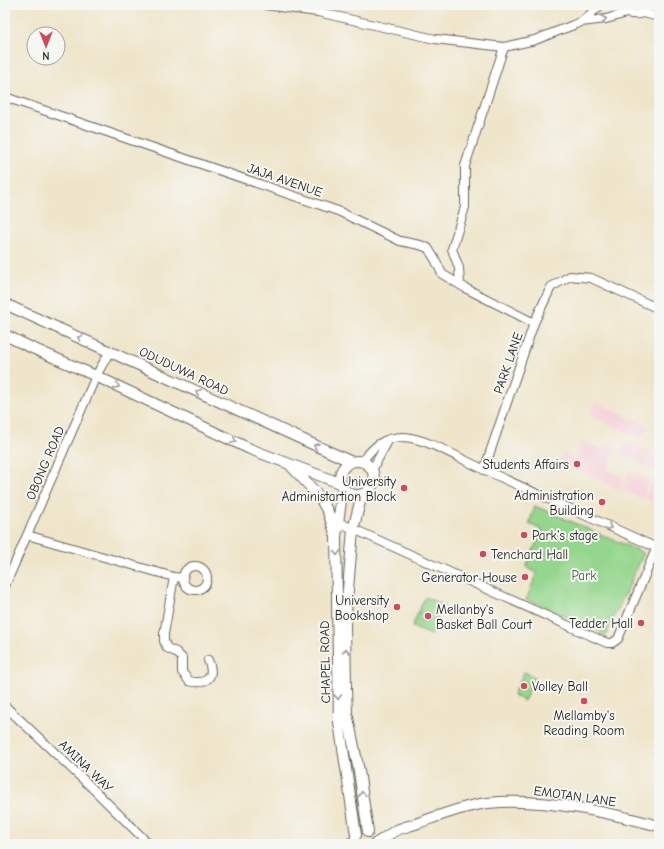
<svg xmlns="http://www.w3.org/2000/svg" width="664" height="849" font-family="'Comic Neue',sans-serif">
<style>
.built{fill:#f6cfd8}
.green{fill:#94d68d;stroke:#587954}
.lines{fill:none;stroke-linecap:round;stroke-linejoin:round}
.minor-casing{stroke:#666259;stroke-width:10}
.tertiary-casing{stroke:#666259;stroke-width:12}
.minor{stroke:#fff;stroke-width:8}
.tertiary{stroke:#fff;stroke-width:10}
.oneway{stroke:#999}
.poi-dot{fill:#d1495b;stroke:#f6f6f2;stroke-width:1.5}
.labels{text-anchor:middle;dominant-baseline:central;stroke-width:4;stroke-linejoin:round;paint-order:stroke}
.street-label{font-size:13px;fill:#1c1c1c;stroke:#f6f6f2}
.poi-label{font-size:13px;fill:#1c1c1c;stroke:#f6f6f2;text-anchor:end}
.park-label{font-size:13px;fill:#465d44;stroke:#f6f6f2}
</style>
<rect width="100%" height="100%" fill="#f6f6f2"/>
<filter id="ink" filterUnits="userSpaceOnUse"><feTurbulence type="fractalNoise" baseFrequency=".025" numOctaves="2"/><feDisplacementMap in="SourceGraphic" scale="8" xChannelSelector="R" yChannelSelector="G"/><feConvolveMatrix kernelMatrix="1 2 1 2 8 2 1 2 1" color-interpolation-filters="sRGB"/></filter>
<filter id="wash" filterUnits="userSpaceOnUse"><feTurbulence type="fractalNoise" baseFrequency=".012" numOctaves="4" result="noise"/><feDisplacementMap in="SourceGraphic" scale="16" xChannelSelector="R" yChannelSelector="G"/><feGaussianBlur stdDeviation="0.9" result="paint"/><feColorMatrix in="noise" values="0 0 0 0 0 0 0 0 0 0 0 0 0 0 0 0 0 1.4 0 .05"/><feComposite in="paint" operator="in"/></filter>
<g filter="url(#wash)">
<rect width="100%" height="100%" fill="#efe5ca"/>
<path class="built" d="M 596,402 L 648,426 L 642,439 L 590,416 Z
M 582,441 L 604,450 L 607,443 L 617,447 L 606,470 L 624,478 L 619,489 L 558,462 L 563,452 L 577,458 L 579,453 L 577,452 Z
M 626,441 L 659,456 L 659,472 L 620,454 Z
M 630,471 L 650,480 L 642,499 L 621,490 Z
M 653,479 L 656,480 L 654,487 L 659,489 L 658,504 L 645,498 Z"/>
<path class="green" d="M 535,506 L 644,553 L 606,635 L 538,604 L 526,600 L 537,573 L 526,567 L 542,530 L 529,524 Z
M 425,597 L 444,605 L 431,635 L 412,627 Z
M 524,672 L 535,677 L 524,701 L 513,695 Z"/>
</g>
<g filter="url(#ink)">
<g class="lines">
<g class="minor-casing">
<path id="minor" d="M 265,5 L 318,12 L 435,39 L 504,47 L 535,40 L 581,22 L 606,19 L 627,13
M 620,5 C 627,17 643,18 649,5
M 643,13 L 659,17
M 581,22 L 601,5
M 5,97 L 338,211 L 400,241 L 420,245 L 428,248 L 436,261 L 442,274 L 467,289 L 534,323
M 460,285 L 459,268 L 452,249 L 465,207 L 465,166 L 504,47
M 361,462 C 374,447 382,437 404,437 C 426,438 463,460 485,470 C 543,497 601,522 659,549
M 372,470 L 389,439
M 484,470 L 534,323 L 551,287 L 570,276 L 591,278 L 659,309
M 338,522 L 607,643 L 612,643 L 618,639 L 659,542
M 27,535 L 174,577 L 183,578
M183 578a12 12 0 1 1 24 0a12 12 0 1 1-24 0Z
M 174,577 L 164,634 L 164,641 L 167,648 L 176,652 L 182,658 L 182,672 L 189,681 C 206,685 216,678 208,660
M 5,586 L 96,376 L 110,351
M 5,706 L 87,783 L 149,844
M 347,844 L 354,840"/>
</g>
<g class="tertiary-casing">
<path id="tertiary" d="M 5,304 L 352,462
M 5,335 L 30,347 L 96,376 L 250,449 L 342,484
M340 478a17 17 0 1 1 34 0a17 17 0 1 1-34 0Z
M 291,466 L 319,496 L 328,512 L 335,533
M 343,487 L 336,537 L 339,722 L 356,835
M 362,494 L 353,530 L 345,624 L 346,689 L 347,713 L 359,771 L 368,832
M 375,844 C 382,840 389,834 395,831 C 402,827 411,826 418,823 C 441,815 464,806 488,803 C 541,797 608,812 659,826"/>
</g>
<use href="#minor" class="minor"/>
<use href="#tertiary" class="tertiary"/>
</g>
<defs><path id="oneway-chevron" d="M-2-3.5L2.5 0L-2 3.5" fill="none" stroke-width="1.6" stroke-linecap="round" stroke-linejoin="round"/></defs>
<g class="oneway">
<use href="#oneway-chevron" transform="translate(604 19) rotate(-11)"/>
<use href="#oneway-chevron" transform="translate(80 338) rotate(-157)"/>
<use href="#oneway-chevron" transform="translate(117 386) rotate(25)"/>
<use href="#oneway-chevron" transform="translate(198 392) rotate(-155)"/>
<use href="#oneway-chevron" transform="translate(234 441) rotate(25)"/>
<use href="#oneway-chevron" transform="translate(316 446) rotate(-156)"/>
<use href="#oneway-chevron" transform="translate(609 527) rotate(24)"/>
<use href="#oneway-chevron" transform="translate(337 553) rotate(88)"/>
<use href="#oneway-chevron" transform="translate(346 651) rotate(-90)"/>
<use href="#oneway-chevron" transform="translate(338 697) rotate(88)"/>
<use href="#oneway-chevron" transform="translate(362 794) rotate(-99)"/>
</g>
</g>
<g class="poi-dot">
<circle cx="577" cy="464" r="4"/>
<circle cx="404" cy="488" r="4"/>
<circle cx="602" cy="502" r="4"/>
<circle cx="524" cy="535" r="4"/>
<circle cx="483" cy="554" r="4"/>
<circle cx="525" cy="577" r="4"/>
<circle cx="397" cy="607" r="4"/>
<circle cx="428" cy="616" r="4"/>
<circle cx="641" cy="623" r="4"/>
<circle cx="524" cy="686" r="4"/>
<circle cx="584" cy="701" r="4"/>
</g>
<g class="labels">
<g class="street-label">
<text transform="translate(285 180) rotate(19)">JAJA AVENUE</text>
<text transform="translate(508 363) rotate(-71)">PARK LANE</text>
<text transform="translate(184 371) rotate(25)">ODUDUWA ROAD</text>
<text transform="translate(45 463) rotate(-67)">OBONG ROAD</text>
<text transform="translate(325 662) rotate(-91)">CHAPEL ROAD</text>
<text transform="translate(86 766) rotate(44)">AMINA WAY</text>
<text transform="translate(575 796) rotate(8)">EMOTAN LANE</text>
</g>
<g class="poi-label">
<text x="569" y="464">Students Affairs</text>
<text x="396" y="481">University<tspan x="396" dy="15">Administartion Block</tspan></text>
<text x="594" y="495">Administration<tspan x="594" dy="15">Building</tspan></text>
<text x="532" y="535" text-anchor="start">Park's stage</text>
<text x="491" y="554" text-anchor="start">Tenchard Hall</text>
<text x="517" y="577">Generator House</text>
<text x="389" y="600">University<tspan x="389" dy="15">Bookshop</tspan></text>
<text x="436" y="609" text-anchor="start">Mellanby's<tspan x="436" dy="15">Basket Ball Court</tspan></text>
<text x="633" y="623">Tedder Hall</text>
<text x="532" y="686" text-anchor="start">Volley Ball</text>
<text x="584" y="715" text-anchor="middle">Mellamby's<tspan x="584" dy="15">Reading Room</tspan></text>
</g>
<g class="park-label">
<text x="584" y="575">Park</text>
</g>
</g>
<rect width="664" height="849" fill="none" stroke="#f6f6f2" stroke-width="20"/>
<g transform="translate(46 46) rotate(180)"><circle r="19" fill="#f6f6f2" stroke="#9f9f9c"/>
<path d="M0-3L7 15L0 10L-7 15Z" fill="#d1495b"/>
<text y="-6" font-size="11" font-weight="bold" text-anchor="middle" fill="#1c1c1c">N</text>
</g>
</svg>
